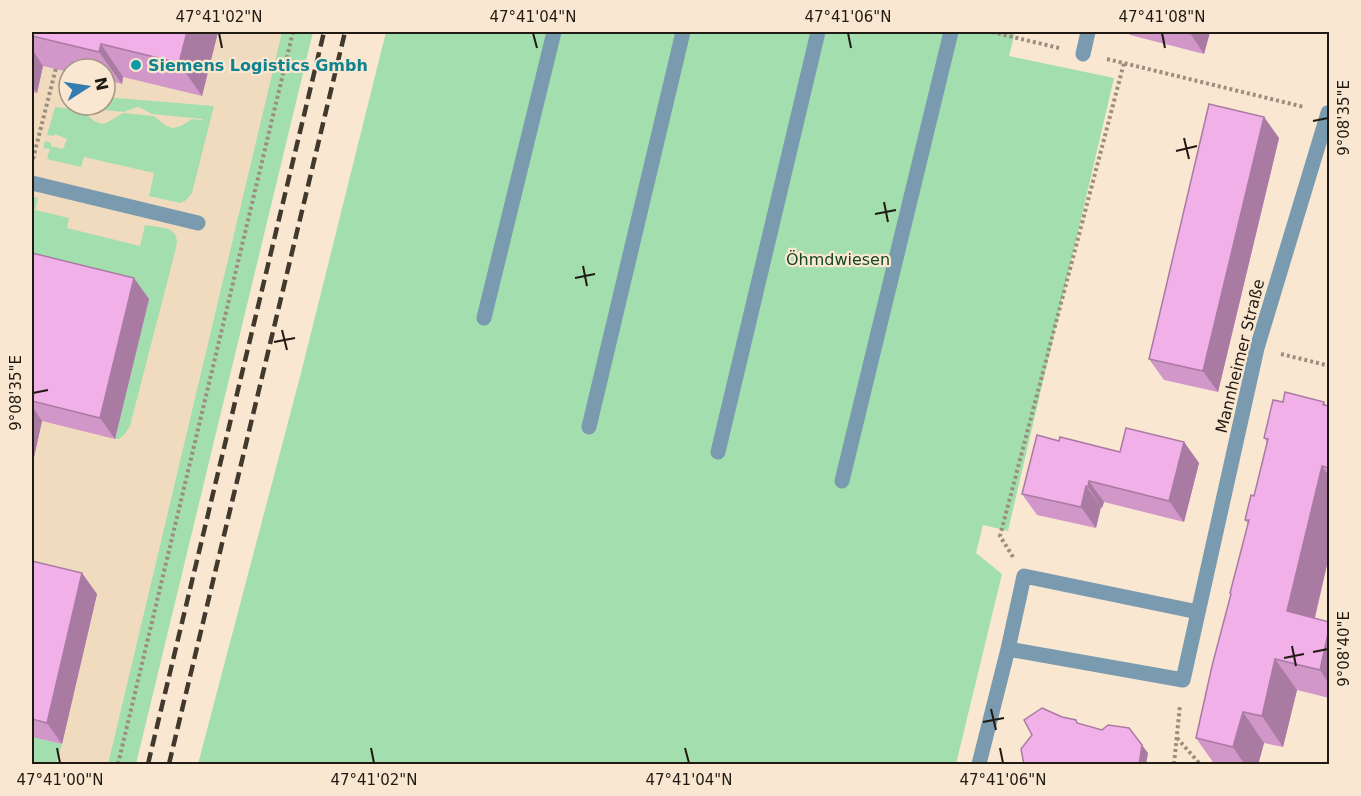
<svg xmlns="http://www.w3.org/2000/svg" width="1361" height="796" font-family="'DejaVu Sans',sans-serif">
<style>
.built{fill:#f1dbbe;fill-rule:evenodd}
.green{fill:#a3dfae}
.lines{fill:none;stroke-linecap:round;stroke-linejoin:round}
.path{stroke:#9c8e7e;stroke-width:4;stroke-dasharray:3 3;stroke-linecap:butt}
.minor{stroke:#799aaf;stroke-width:15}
.rail{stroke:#41382e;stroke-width:4.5;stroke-dasharray:12 6;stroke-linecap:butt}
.wall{fill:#d097c8}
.shaded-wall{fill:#a97ba2}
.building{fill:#f2b0e8;stroke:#a97ba2;stroke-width:1.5}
.ticks{fill:none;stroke:#211a12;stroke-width:2}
.culture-dot{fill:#0f9aa8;stroke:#f9e7d1;stroke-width:2}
.labels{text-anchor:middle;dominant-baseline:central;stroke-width:4.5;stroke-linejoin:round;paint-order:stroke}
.culture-label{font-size:16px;font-weight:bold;fill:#0d838f;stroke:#f9e7d1;text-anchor:start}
.park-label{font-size:16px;fill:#124622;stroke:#f9e7d1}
.street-label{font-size:16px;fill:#211a12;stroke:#f9e7d1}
.neatline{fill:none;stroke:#211a12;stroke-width:2}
.ticks-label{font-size:15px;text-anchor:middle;fill:#211a12}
</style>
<rect width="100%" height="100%" fill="#f9e7d1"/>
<path class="built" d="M 32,32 L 282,32 L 108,764 L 32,764 ZM 69,69 L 105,69 L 105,105 L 69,105 Z"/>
<path class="green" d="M 282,32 L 313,32 L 136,764 L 108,764 Z
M 386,32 L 1015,32 L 1009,56 L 1114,78 L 1008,531 L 983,525 L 976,553 L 1002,574 L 956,764 L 198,764 L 301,373 Z
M 105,97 L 214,106 L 192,193 L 185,201 L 180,203 L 149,196 L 154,173 L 84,157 L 81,167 L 47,159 L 50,149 L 43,148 L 45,141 L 51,143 L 51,146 L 63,149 L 67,139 L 55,134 L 54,136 L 47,135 L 55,107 L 82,110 L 94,121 L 102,124 L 108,122 L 123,113 L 154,116 L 166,126 L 173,128 L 181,126 L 192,119 L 202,120 L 203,119 L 152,114 L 141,108 L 137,107 L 124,112 L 81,108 L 76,105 L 105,105 Z
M 32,196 L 38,198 L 35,210 L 69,218 L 67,228 L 140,246 L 145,225 C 162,228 181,226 176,248 L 130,426 L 125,434 L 119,439 L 115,439 L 148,299 L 32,271 Z
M 32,737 L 62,744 L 56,764 L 32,764 Z"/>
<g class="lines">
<path class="path" d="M 992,32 L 1059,48
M 1107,59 L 1304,107
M 33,159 L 57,64
M 1281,354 L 1330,366
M 1013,557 L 1000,536 L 1124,63
M 1177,738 L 1200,764
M 118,764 L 293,32
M 1174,764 L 1180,705"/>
<path class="minor" d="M 1083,54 L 1088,32
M 32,183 L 198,223
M 484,318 L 554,32
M 589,427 L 683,32
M 718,452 L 818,32
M 842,481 L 951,32
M 1008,649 L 1024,576 L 1198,612
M 979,764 L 1008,649 L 1183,680 L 1257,348 L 1328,113 L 1330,113"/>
<path class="rail" d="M 148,764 L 324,32
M 169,764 L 345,32"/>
</g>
<path class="wall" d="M 32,32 L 218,32 L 202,96 L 123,77 L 122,84 L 105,80 L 105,69 L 69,69 L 69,72 L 43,66 L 37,93 L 32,92 Z
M 1128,32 L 1210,32 L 1204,54 L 1130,35 Z
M 1264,117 L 1279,138 L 1218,392 L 1164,380 L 1149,359 Z
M 32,253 L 149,299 L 115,439 L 42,421 L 32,466 Z
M 1283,402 L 1324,402 L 1327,406 L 1329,406 L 1329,556 L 1315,618 L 1329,622 L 1329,698 L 1297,690 L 1283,747 L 1264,743 L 1258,765 L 1215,765 L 1196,738 L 1231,595 L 1230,593 L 1248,524 L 1245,520 L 1254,496 L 1267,442 L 1264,438 Z
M 1059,441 L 1120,452 L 1184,442 L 1199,463 L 1184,522 L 1104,502 L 1102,508 L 1101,507 L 1096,528 L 1037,515 L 1022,494 Z
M 32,561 L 97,594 L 62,744 L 32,737 Z"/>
<path class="shaded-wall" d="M 187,32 L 218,32 L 202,96 L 179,63 Z
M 1190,32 L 1210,32 L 1204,54 L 1190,33 Z
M 101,44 L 123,77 L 122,84 L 99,52 Z
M 32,49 L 43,66 L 37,93 L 32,85 Z
M 1264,117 L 1279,138 L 1218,392 L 1203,371 Z
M 134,278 L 149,299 L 115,439 L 100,418 Z
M 32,406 L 42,421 L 32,466 Z
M 1184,442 L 1199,463 L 1184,522 L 1169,501 Z
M 1322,466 L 1329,476 L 1329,556 L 1309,642 L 1287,611 Z
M 1089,481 L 1104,502 L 1102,508 L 1088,487 Z
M 1086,486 L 1101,507 L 1096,528 L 1081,507 Z
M 82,573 L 97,594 L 62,744 L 47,723 Z
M 1329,629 L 1329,684 L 1320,670 Z
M 1275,659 L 1297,690 L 1283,747 L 1262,716 Z
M 1243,712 L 1264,743 L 1258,765 L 1245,765 L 1233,747 Z
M 1142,745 L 1148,753 L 1146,765 L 1139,765 Z"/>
<path class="building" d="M 32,32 L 187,32 L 179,63 L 101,44 L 99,52 L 32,36 Z
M 1209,104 L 1264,117 L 1203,371 L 1149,359 Z
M 32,253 L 134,278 L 100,418 L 32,401 Z
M 1285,392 L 1324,402 L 1323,405 L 1329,406 L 1329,468 L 1322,466 L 1287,611 L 1329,622 L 1329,629 L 1320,670 L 1275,659 L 1262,716 L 1243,712 L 1233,747 L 1196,738 L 1212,666 L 1231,594 L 1230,593 L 1249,520 L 1245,520 L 1251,495 L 1254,496 L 1268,439 L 1264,438 L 1273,400 L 1283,402 Z
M 1126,428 L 1184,442 L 1169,501 L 1089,481 L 1088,487 L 1086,486 L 1081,507 L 1022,494 L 1037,435 L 1059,441 L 1060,437 L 1120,452 Z
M 32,561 L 82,573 L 47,723 L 32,719 Z
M 1042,708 L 1062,717 L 1076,720 L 1077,723 L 1102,730 L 1108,725 L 1129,728 L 1142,745 L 1139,765 L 1024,765 L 1021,749 L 1032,735 L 1024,720 Z"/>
<path class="ticks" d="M 219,33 L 222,48M 533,33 L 537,48M 848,33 L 851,48M 1162,33 L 1165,48M 1313,121 L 1328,118M 1184,138 L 1189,159M 1176,151 L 1197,146M 884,202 L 888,222M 875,214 L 896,210M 583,266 L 587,286M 575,278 L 595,274M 282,330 L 287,350M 274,342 L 295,338M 33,393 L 48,390M 1292,646 L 1296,666M 1313,652 L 1328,649M 1284,658 L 1304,654M 991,709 L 996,730M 983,722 L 1004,718M 57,748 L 60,763M 371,748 L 374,763M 685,748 L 689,763M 1000,748 L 1003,763"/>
<circle class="culture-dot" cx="136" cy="65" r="6"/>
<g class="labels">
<g class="culture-label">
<text x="148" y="65">Siemens Logistics Gmbh</text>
</g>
<g class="park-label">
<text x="838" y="259">Öhmdwiesen</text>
</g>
<g class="street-label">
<text transform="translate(1240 356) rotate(-76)">Mannheimer Straße</text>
</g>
</g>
<rect width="1361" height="796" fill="none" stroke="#f9e7d1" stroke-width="66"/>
<g transform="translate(87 87) rotate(78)"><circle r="28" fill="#f9e7d1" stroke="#a39585" stroke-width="1.5"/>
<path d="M0-4.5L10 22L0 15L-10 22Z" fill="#327cb0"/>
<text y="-9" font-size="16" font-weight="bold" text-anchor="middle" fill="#211a12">N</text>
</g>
<rect x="33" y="33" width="1295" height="730" class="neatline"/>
<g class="ticks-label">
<text x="219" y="22">47°41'02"N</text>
<text x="533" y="22">47°41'04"N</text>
<text x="848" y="22">47°41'06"N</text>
<text x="1162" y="22">47°41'08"N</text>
<text transform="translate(1344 118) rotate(-90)" y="5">9°08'35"E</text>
<text transform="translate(16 393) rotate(-90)" y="5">9°08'35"E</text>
<text transform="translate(1344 649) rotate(-90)" y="5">9°08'40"E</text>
<text x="60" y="785">47°41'00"N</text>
<text x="374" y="785">47°41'02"N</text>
<text x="689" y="785">47°41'04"N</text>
<text x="1003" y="785">47°41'06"N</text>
</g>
</svg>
